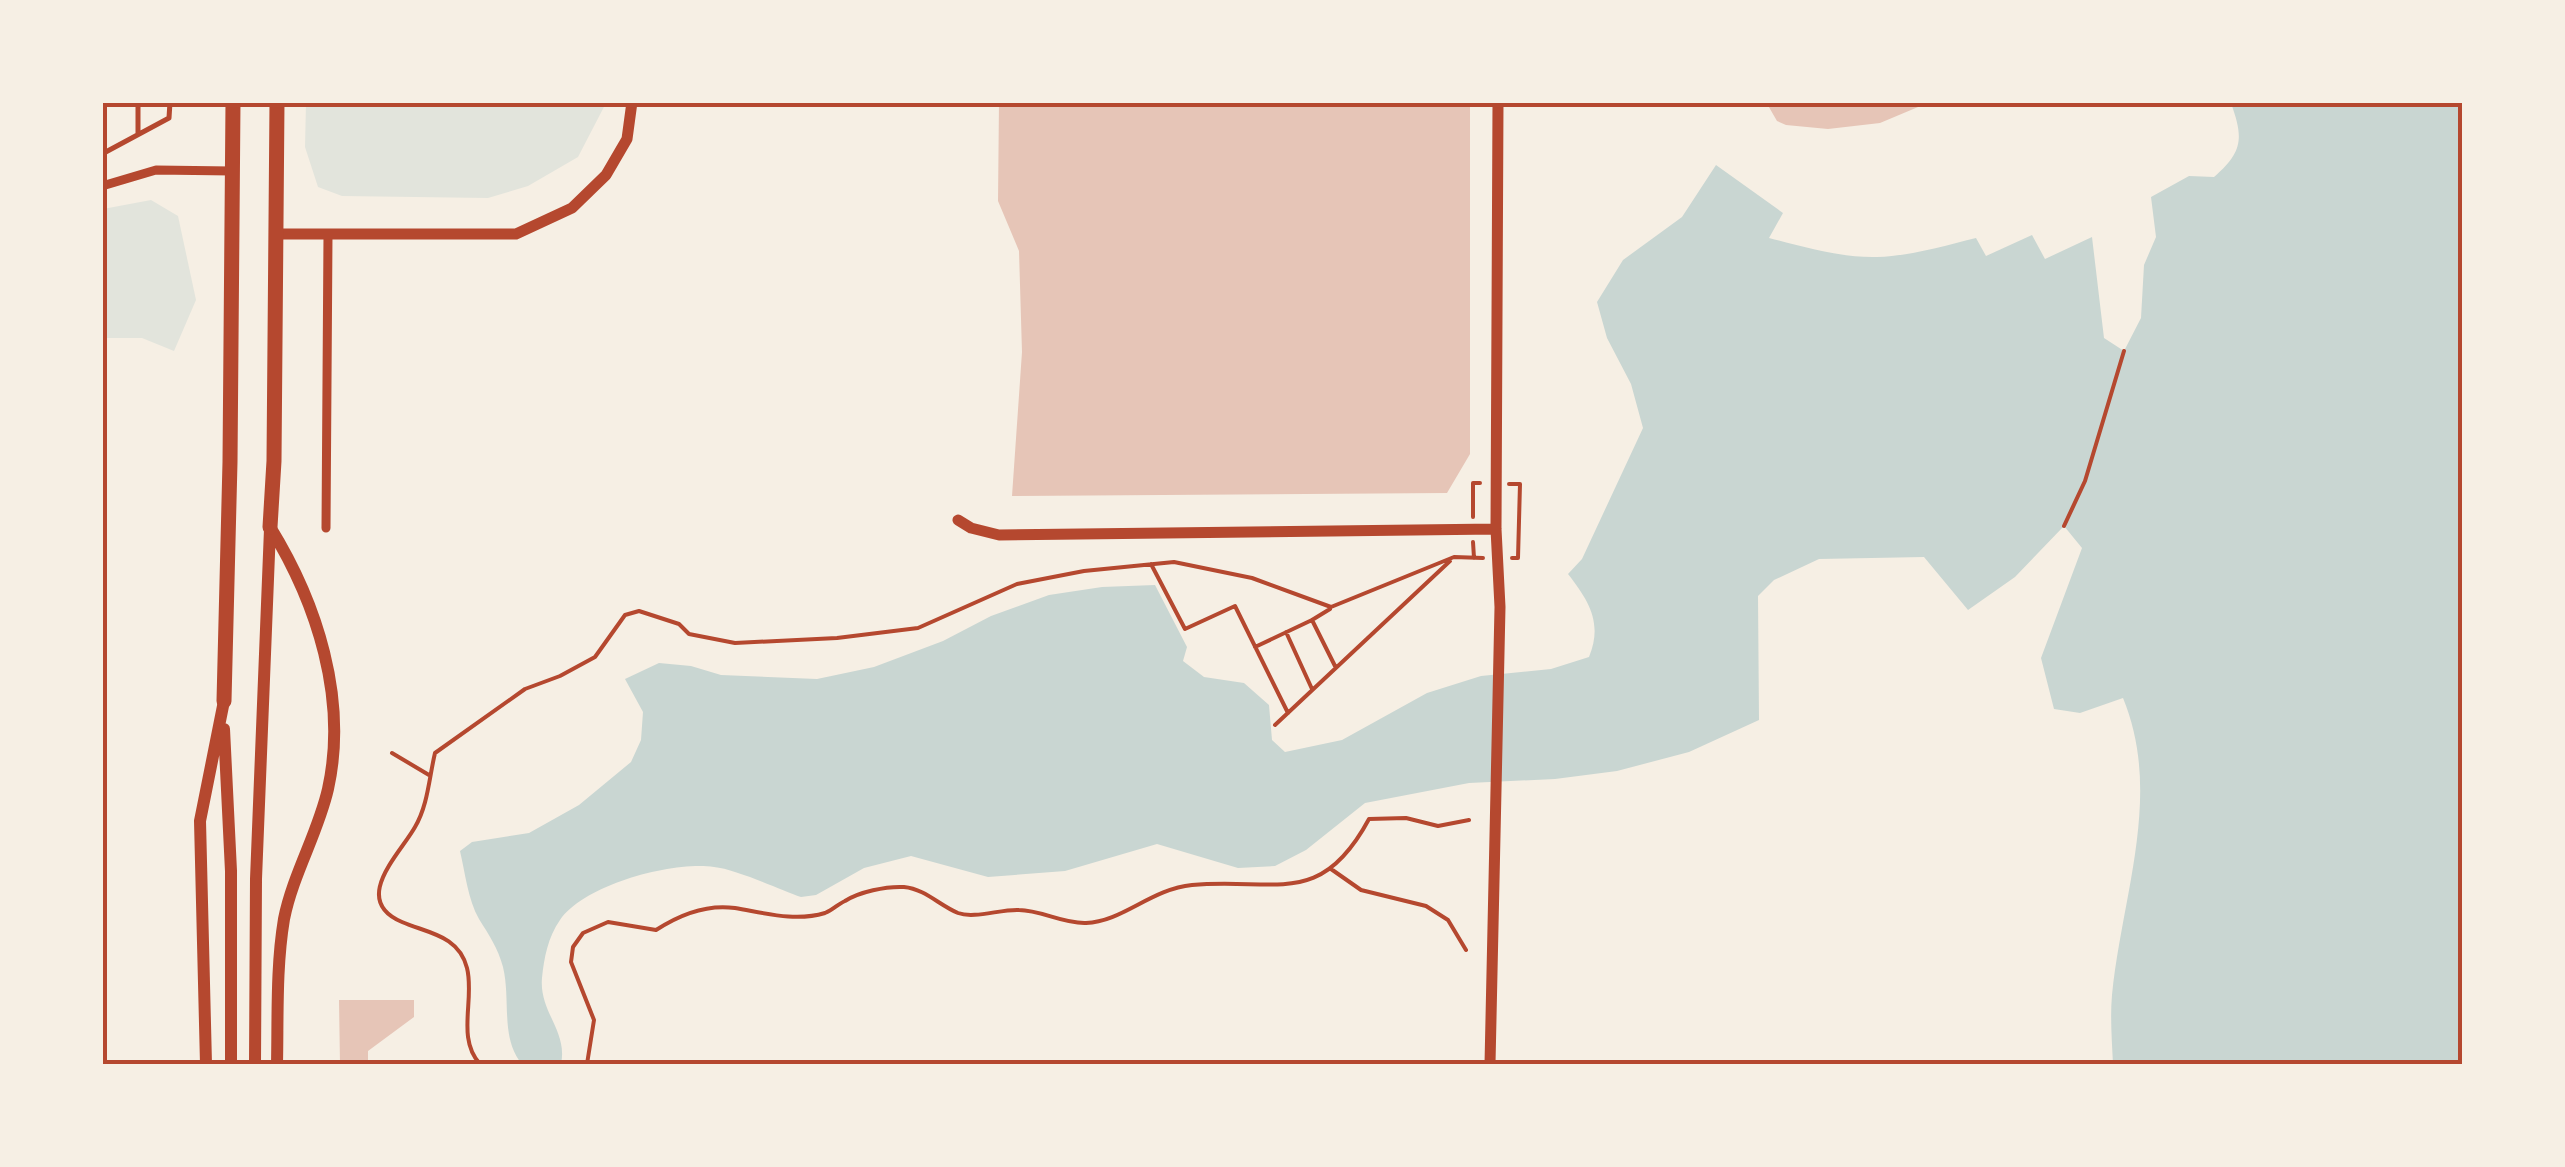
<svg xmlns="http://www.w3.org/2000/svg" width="2565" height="1167" font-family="Lato,sans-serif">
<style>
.green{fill:#e2e4dc}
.water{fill:#c9d6d2}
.building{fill:#e6c5b7}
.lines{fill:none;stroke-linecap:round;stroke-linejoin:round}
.path{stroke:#b5482f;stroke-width:4}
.service{stroke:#b5482f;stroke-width:5}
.minor{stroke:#b5482f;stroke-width:9}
.tertiary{stroke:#b5482f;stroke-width:11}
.secondary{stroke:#b5482f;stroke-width:12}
.primary{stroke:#b5482f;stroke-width:15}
.neatline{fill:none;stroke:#b5482f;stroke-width:4}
</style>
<rect width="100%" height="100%" fill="#f6efe4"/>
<path class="green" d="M 306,103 L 306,102 L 606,103 L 578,157 L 528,186 L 488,198 L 342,196 L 318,187 L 305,147 Z
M 151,200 L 178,216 L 196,300 L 174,351 L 142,338 L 103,338 L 103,209 Z"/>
<path class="water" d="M 2231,103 L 2462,103 L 2462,1064 L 2113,1064 C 2112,1042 2110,1017 2112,995 C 2122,895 2163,795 2123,698 L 2080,713 L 2054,709 L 2041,658 L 2082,548 L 2064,526 L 2015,577 L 1968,610 L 1924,557 L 1819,559 L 1774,580 L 1758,596 L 1759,720 L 1689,752 L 1617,771 L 1555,779 L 1469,783 L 1365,803 L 1306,850 L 1275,866 L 1238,868 L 1157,844 L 1065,871 L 988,877 L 911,856 L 864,868 L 816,895 L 801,897 C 779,889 735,869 714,867 C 673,861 585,884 560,920 C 548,937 544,958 542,978 C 539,1012 568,1031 561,1064 L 522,1064 C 500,1038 511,1000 503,967 C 498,948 489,935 479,919 C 468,900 465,872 460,851 L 472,842 L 529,833 L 579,805 L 631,762 L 641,740 L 643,712 L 625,679 L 659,663 L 691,666 L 721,675 L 817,679 L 874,667 L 943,641 L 991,616 L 1049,595 L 1102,587 L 1155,585 L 1187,647 L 1183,661 L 1204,677 L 1244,683 L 1269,705 L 1272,740 L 1285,752 L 1342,740 L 1427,693 L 1481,676 L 1551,669 L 1589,657 C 1603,623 1589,601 1568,574 L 1582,559 L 1643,428 L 1631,384 L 1607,338 L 1597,302 L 1623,260 L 1682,217 L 1716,165 L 1783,213 L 1769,238 C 1804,247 1841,258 1877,257 C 1910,256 1944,246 1976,238 L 1986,256 L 2032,235 L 2045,259 L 2092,237 L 2104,338 L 2124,351 L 2141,318 L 2144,265 L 2156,237 L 2151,197 L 2189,176 L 2214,177 C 2244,151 2243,137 2231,103 Z"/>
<path class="building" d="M 999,102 L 1470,102 L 1470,454 L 1447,493 L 1012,496 L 1022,352 L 1019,251 L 998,201 Z
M 1766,102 L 1930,102 L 1880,123 L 1828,129 L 1786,125 L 1777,121 Z
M 339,1000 L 414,1000 L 414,1017 L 368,1051 L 368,1064 L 340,1064 Z"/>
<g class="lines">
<path class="path" d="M 1509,484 L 1520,484 L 1518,558 L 1512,558
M 1473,517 L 1473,483 L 1480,483
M 2064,526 L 2085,481 L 2124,351
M 1473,542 L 1474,558
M 1151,564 L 1185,629 L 1235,606 L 1288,713
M 1312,620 L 1330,609
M 1286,632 L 1312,689
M 1255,647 L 1312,620 L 1335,666
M 1275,725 L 1450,561
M 392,753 L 429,775
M 1331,869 L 1361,890 L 1426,906 L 1448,920 L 1466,950
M 480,1064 C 456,1038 475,999 467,968 C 459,935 427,933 402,922 C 350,900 400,854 415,827 C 428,805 429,778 435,753 L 525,689 L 560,676 L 595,657 L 625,615 L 639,611 L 679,624 L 689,634 L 735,643 L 837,638 L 918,628 L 1017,584 L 1084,571 L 1174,562 L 1252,578 L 1331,607 L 1454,557 L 1483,558
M 587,1064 L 594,1020 L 571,962 L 573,947 L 583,933 L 608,922 L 656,930 C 679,915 707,904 735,908 C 765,913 795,922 825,913 C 833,910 838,904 845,901 C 859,892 886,886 904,887 C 925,889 939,905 958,913 C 974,919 1001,909 1019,910 C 1041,910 1063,924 1086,923 C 1122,922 1151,889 1192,885 C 1275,877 1320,910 1369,819 L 1406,818 L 1438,826 L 1469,820"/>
<path class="service" d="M 138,102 L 138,134
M 102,154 L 169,118 L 170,102"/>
<path class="minor" d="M 102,186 L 156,170 L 232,171
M 326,528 L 328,235"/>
<path class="tertiary" d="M 276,234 L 516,234 L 572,208 L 606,175 L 627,139 L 632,102
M 958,520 L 971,528 L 999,535 L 1496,529
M 1490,1064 L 1500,607 L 1496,529 L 1498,102"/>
<path class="secondary" d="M 270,527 C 317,603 348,699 328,789 C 318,833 293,874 284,919 C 276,967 278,1017 277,1064
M 224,729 L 231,871 L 231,1064
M 206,1064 L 200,821 L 224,701
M 255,1064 L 256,879 L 270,529"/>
<path class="primary" d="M 270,527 L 274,461 L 277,102
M 224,701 L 230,462 L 233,102"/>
</g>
<rect width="2565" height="1167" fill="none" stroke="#f6efe4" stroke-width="210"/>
<rect x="105" y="105" width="2355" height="957" class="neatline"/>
</svg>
